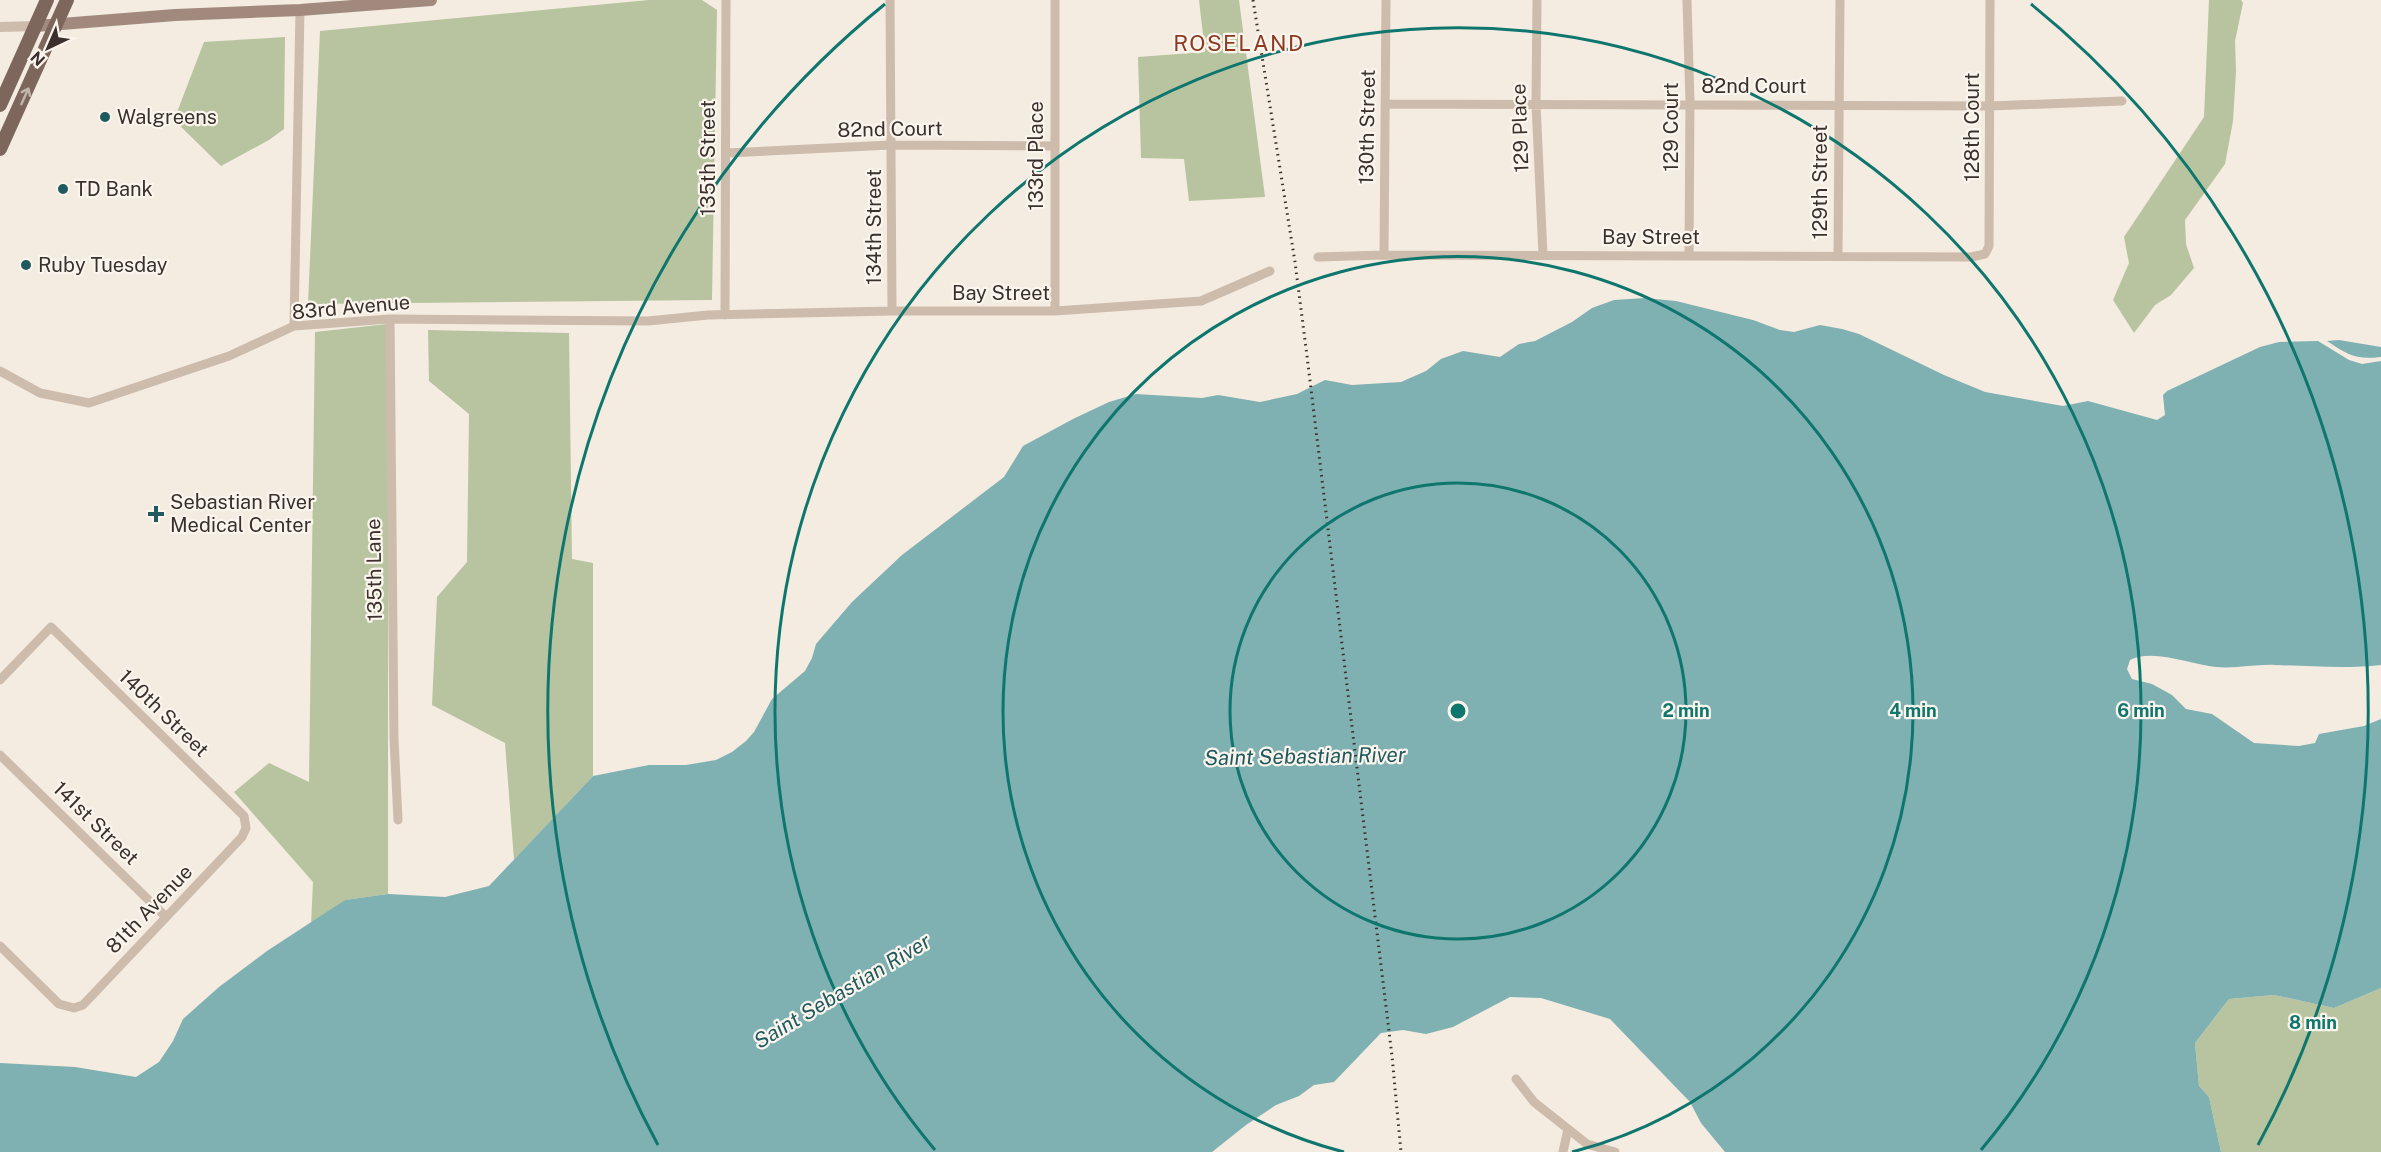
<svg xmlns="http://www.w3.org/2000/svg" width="2381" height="1152" font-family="'Public Sans',sans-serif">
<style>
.green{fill:#b8c4a0}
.water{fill:#7fb0b2}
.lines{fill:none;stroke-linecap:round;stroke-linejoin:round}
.minor{stroke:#cdbbac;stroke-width:9}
.tertiary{stroke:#cdbbac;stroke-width:10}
.secondary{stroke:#a18a7d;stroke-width:12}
.primary{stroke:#7d675c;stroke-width:14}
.rail{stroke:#3b302b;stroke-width:3;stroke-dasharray:1.5 4.5;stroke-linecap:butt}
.oneway{stroke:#c2b5ac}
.ring{fill:none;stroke:#0f766e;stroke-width:3}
.poi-dot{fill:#1f5a5e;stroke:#fbf5ee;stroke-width:2}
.labels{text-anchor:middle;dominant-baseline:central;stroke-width:4.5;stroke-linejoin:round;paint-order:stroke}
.street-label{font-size:20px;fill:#3b302b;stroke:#fbf5ee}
.poi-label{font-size:20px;fill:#3b302b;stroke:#fbf5ee;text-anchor:start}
.water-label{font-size:21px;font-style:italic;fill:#1f5a5e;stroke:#fbf5ee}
.quarter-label{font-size:22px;letter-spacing:1.5px;fill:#8c3b22;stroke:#fbf5ee}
.centre{fill:#0f766e;stroke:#fbf5ee;stroke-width:3}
.ring-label{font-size:18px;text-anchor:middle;font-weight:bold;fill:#0f766e;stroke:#fbf5ee;stroke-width:4.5;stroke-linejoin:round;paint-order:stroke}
</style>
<rect width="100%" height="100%" fill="#f4ebe1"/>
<path class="green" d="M 649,0 L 702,0 L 717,10 L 712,300 L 308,304 L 320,31 Z
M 1199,0 L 1239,0 L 1265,197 L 1189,201 L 1184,159 L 1141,158 L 1138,57 L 1205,52 Z
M 2209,0 L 2241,0 L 2243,3 L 2235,41 L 2236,71 L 2233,121 L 2225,164 L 2185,220 L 2186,244 L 2194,268 L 2171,295 L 2155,305 L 2134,333 L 2113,300 L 2129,263 L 2124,237 L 2204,117 Z
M 285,37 L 284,129 L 269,140 L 221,166 L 174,120 L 204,42 Z
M 388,324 L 388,894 L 345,900 L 311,925 L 313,882 L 234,792 L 269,763 L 309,782 L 315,332 Z
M 428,330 L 569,333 L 572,559 L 593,563 L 593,776 L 514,860 L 505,743 L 432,705 L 437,597 L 467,562 L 469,414 L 429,381 Z
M 2381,988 L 2381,1152 L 2221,1152 L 2209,1097 L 2199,1086 L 2195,1043 L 2229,999 L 2274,995 L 2334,1008 Z"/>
<path class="water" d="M 1645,298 L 1676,301 L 1753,320 L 1780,330 L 1794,332 L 1820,325 L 1842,329 L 1859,334 L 1944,375 L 1985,392 L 2063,406 L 2088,401 L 2157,420 L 2165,415 L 2163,395 L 2167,391 L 2260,347 L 2279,342 L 2318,341 L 2349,360 L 2362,364 L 2381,361 L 2381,665 C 2346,669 2311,666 2275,665 C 2256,664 2235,669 2216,667 C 2192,665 2153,648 2130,660 L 2127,669 L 2132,679 L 2152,684 L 2172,695 L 2186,709 L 2212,714 L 2254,743 L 2299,746 L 2315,743 L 2319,734 L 2364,726 L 2381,719 L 2381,988 L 2334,1008 L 2274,995 L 2229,999 L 2195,1043 L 2199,1086 L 2209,1097 L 2221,1152 L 1725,1152 L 1701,1123 L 1690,1102 L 1610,1019 L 1541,998 L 1510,997 L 1453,1027 L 1426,1034 L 1403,1030 L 1381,1033 L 1334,1082 L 1314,1085 L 1299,1096 L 1276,1105 L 1246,1125 L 1212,1152 L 0,1152 L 0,1063 L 75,1067 L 136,1077 L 159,1062 L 173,1041 L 183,1019 L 219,987 L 267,951 L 345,900 L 388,894 L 445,897 L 489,886 L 593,776 L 649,765 L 686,765 L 716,760 L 732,752 L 746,741 L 754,732 L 772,699 L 805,671 L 812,658 L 816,644 L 852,602 L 902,555 L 1004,477 L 1023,446 L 1073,419 L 1109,402 L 1136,394 L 1202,398 L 1218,395 L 1260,402 L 1297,394 L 1325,380 L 1352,385 L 1401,382 L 1426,371 L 1441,359 L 1463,351 L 1500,357 L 1519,344 L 1535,341 L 1572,322 L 1592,308 L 1614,300 Z
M 2339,340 L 2381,347 L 2381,357 C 2356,360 2348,355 2327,341 Z"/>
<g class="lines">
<path class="minor" d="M 890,0 L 892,311
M 1055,0 L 1055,311
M 1537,0 L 1536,104 L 1543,255
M 1687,0 L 1690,103 L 1689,255
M 1386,104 L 1990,106 L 2122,101
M 727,153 L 891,145 L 1054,146
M 1384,255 L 1386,0
M 1838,256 L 1840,0
M 1318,257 L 1384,255 L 1971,257 L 1985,254 L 1989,246 L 1990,0
M 725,315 L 726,0
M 390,319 L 394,739 L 398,820
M 294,326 L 300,10
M 0,371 L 40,393 L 89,403 L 229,356 L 294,326 L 390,319 L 648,321 L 708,315 L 892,311 L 1055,311 L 1201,301 L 1270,271
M 0,680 L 51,627 L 244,816 L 246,828 L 242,837 L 83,1005 L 74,1008 L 59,1004 L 0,946
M 0,755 L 166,917
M 1516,1079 L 1534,1102 L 1587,1144 L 1615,1152
M 1563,1152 L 1568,1129"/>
<path class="tertiary" d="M 0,27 L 36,26"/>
<path class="secondary" d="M 36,26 L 175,15 L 300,10 L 431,0"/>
<path class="primary" d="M 0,105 L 47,0
M 0,149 L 67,0"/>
<path class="rail" d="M 1253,0 L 1295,262 L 1307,356 L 1392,1056 L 1401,1152"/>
</g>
<defs><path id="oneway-shaft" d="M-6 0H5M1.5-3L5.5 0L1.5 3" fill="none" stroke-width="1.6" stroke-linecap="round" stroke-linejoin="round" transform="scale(1.5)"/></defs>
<use class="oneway" href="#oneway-shaft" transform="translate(25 96) rotate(-66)"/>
<g class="ring">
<circle cx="1458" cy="711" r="228"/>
<path d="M1344 1152A455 455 0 1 1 1572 1152"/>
<path d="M935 1150A683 683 0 1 1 1981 1150"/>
<path d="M658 1145A910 910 0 0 1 885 4M2031 4A910 910 0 0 1 2258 1145"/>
</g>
<g class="poi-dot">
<circle cx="105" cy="117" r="6"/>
<circle cx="63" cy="189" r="6"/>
<circle cx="26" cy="265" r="6"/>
<path d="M153 505h6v6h6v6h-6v6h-6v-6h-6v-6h6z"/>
</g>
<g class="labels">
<g class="street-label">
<text x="1754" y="86">82nd Court</text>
<text transform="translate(1367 127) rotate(-89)">130th Street</text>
<text transform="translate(1671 127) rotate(-90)">129 Court</text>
<text transform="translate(1972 127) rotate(-90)">128th Court</text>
<text transform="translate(1520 128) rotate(-92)">129 Place</text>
<text transform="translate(890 129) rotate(-1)">82nd Court</text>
<text transform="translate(1036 156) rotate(-90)">133rd Place</text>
<text transform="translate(708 158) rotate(-90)">135th Street</text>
<text transform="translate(1820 182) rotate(-90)">129th Street</text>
<text transform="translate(874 227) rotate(-90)">134th Street</text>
<text x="1651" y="237">Bay Street</text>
<text x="1001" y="293">Bay Street</text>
<text transform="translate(351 307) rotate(-5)">83rd Avenue</text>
<text transform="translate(374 570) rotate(-91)">135th Lane</text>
<text transform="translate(164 713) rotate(44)">140th Street</text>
<text transform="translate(96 823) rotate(44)">141st Street</text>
<text transform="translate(149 909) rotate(-46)">81th Avenue</text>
</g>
<g class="poi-label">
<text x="117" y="117">Walgreens</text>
<text x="75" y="189">TD Bank</text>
<text x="38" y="265">Ruby Tuesday</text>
<text x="170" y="502">Sebastian River<tspan x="170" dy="23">Medical Center</tspan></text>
</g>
<g class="water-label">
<text transform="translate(1305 756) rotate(-1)">Saint Sebastian River</text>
<text transform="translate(842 991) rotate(-31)">Saint Sebastian River</text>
</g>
<g class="quarter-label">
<text x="1239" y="43">ROSELAND</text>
</g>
</g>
<circle cx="1458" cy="711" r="9" class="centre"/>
<g class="ring-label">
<text x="1686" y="717">2 min</text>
<text x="1913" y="717">4 min</text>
<text x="2141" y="717">6 min</text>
<text x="2313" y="1029">8 min</text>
</g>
<g transform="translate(48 48) rotate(224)" stroke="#fbf5ee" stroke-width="4.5" paint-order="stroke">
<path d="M0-4.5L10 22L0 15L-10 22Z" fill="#3b302b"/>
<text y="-9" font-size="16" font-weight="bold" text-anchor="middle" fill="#3b302b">N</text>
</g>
</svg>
